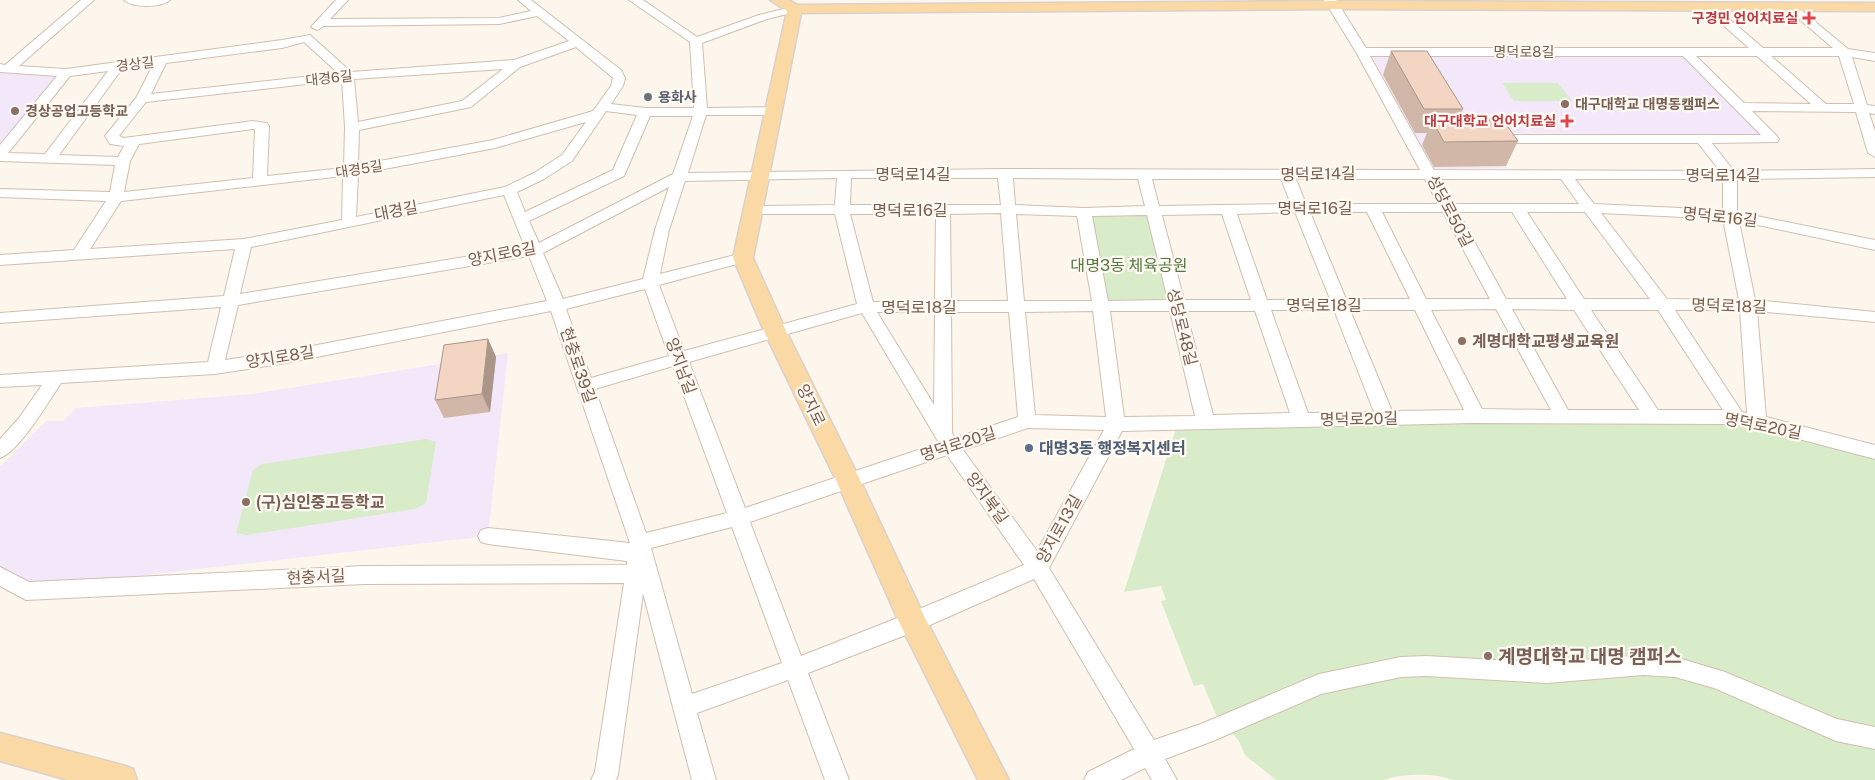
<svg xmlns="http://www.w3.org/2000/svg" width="1875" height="780" font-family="'Public Sans','Noto Sans KR',sans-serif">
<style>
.education{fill:#f3e8fa}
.green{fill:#d8ecc9}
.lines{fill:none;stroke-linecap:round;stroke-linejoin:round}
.minor-casing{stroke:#d1beb0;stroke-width:2}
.major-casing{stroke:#dad1cd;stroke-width:3}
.minor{fill:#fff;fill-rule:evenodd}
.major{fill:#fbd9a5;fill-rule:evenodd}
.wall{fill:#d1b7a8}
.shaded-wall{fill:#aa9588}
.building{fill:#f3d5c3;stroke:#aa9588}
.health-dot{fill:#e0444e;stroke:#fffaf3;stroke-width:2}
.worship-dot{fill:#6b7280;stroke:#fffaf3;stroke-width:2}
.education-dot{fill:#8d6e63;stroke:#fffaf3;stroke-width:2}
.service-dot{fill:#5c6f8a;stroke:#fffaf3;stroke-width:2}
.labels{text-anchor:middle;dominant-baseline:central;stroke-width:4.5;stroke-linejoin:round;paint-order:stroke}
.far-health-label{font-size:14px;font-weight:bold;fill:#be3a42;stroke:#fffaf3;text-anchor:end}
.far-street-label{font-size:14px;fill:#7a5c4d;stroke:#fffaf3}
.far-worship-label{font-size:14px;font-weight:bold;fill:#5b616d;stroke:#fffaf3;text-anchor:start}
.far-education-label{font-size:14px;font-weight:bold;fill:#785e54;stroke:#fffaf3;text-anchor:start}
.street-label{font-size:16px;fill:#7a5c4d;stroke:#fffaf3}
.park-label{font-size:16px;fill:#537a41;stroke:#fffaf3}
.education-label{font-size:16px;font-weight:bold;fill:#785e54;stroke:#fffaf3;text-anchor:start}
.service-label{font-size:16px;font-weight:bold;fill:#4e5e75;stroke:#fffaf3;text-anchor:start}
.near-education-label{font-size:19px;font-weight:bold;fill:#785e54;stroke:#fffaf3;text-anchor:start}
</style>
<rect width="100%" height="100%" fill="#fdf6ec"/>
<path class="education" d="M 1371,54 L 1684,54 L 1763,135 L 1485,133 L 1507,168 L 1434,169 Z
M 0,69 L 60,75 L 0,146 Z
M 508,353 L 488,536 L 31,588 L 0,572 L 0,467 L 46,421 L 63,421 L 76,408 L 253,394 Z"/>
<path class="green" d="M 1502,83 L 1558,83 L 1572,101 L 1514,101 Z
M 1153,209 L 1177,307 L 1101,307 L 1084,212 Z
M 1736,418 L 1875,452 L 1875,780 L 1453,780 C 1434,773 1403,773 1384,780 L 1276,780 L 1245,755 L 1239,741 L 1216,715 L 1203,684 L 1194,686 L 1161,601 L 1166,600 L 1161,586 L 1124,592 L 1178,422 Z
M 426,439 L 436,442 L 426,503 L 415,509 L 247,535 L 236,533 L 253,470 L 262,464 Z"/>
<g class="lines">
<g class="minor-casing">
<path id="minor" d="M 81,0 L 94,0 L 19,66 L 66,69 L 282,40 L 310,35 L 351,72 L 514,60 L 569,41 L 537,16 L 499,24 L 324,26 L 317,30 L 311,27 L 336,0 L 348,0 L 330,19 L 499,18 L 531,11 L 518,0 L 531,0 L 621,70 L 625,78 L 623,86 L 611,104 L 645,108 L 694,108 L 690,42 L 629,0 L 643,0 L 697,37 L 759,15 L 795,6 L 799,7 L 799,11 L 767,19 L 702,43 L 707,108 L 774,107 L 780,111 L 774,115 L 706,115 L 688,173 L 1005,169 L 1420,170 L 1356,52 L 1324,0 L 1336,0 L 1366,48 L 1749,48 L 1705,9 L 1705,5 L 1713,5 L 1763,48 L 1833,48 L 1785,7 L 1787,5 L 1795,5 L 1848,49 L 1875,53 L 1875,61 L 1852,57 L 1867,105 L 1875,106 L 1875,114 L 1869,113 L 1875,131 L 1875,157 L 1868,153 L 1856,112 L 1752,111 L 1777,136 L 1779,139 L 1777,142 L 1712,143 L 1734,171 L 1875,169 L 1875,177 L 1737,179 L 1737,212 L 1875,240 L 1875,250 L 1739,221 L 1755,300 L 1875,312 L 1875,322 L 1757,311 L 1766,417 L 1875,445 L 1875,459 L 1757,428 L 1733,424 L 1473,423 L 1122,431 L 1049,568 L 1154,740 L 1201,724 L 1319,674 L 1401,657 L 1426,656 L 1547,663 L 1643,655 L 1675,657 L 1725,672 L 1837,719 L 1875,727 L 1875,749 L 1836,741 L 1714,688 L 1675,677 L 1643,675 L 1547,683 L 1426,676 L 1401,677 L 1321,694 L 1213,741 L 1165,759 L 1177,780 L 1152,780 L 1145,768 L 1121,780 L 1084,780 L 1088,772 L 1134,749 L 1034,579 L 921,629 L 808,673 L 849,780 L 825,780 L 788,680 L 697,713 L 716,780 L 692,780 L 643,593 L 618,775 L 616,780 L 591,780 L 595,772 L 624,583 L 364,584 L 26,600 L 0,586 L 0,567 L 29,582 L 364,566 L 627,565 L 627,561 L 488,544 L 481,542 L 478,536 L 481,530 L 488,528 L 630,543 L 551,311 L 286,363 L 215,374 L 61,383 C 49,401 19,452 0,458 L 0,439 L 19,418 L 42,385 L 0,387 L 0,375 L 208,362 L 221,307 L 0,323 L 0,313 L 224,296 L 235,249 L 0,265 L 0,255 L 74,250 L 106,201 L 0,197 L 0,189 L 110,192 L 115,165 L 0,161 L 0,145 L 57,76 L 0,72 L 0,64 L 5,65 ZM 304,42 L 338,73 L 151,94 L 166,63 L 282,48 ZM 576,47 L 613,78 L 611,86 L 593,111 L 493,140 L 358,165 L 359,130 L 471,107 L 520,67 ZM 1370,56 L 1683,56 L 1761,135 L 1492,135 L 1485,139 L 1492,143 L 1698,143 L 1720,171 L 1434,170 ZM 1696,56 L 1757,56 L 1811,104 L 1744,103 ZM 1771,56 L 1839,56 L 1854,104 L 1826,104 ZM 153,65 L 136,98 L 105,136 L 110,144 L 124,146 L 118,157 L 59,155 L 122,69 ZM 503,69 L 462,101 L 358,122 L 354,79 ZM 108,71 L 45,154 L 8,153 L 70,76 ZM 342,80 L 345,127 L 344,168 L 267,176 L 269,126 L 267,123 L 253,121 L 124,138 L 119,136 L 146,102 ZM 606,111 L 637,115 L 613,170 L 525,212 L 517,192 L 544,179 L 572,161 ZM 650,116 L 693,116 L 673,174 L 539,243 L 529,221 L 624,176 ZM 586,122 L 562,155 L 534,173 L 505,187 L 356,217 L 358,174 L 495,148 ZM 253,129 L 255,129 L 253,178 L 124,192 L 130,161 L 139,144 ZM 343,176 L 342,220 L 244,239 L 90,249 L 121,201 ZM 837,178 L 835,205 L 752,206 L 745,210 L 752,214 L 835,214 L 857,304 L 684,351 L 659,285 L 748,261 L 751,258 L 743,253 L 660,274 L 669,230 L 685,181 ZM 851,178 L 998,178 L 1001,205 L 850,205 ZM 1013,178 L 1138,179 L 1145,206 L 1084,208 L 1015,205 ZM 1152,179 L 1281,179 L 1291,204 L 1159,206 ZM 1296,179 L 1425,179 L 1438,204 L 1306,204 ZM 1439,179 L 1561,179 L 1579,204 L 1453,204 ZM 1575,179 L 1723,179 L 1723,210 L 1594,204 ZM 669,187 L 655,230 L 643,279 L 563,299 L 543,253 ZM 504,195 L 525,247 L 240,294 L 251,247 ZM 1295,212 L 1330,299 L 1267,300 L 1237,214 ZM 1310,212 L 1367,212 L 1410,299 L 1346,299 ZM 1382,212 L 1443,212 L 1490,299 L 1426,299 ZM 1458,212 L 1512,212 L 1567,299 L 1506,299 ZM 1527,212 L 1585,212 L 1650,299 L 1584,299 ZM 1001,213 L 1008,301 L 951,301 L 950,214 ZM 1601,213 L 1723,219 L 1739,300 L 1667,299 ZM 850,214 L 936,214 L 935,301 L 873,302 ZM 1016,214 L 1077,216 L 1092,301 L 1024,301 ZM 1222,214 L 1251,300 L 1184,300 L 1162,215 ZM 1147,215 L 1168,300 L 1108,301 L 1092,216 ZM 529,256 L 547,301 L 286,351 L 225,360 L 238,305 ZM 645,289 L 669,356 L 591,378 L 566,309 ZM 1496,309 L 1551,410 L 1482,409 L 1431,310 ZM 1512,309 L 1574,310 L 1639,410 L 1568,410 ZM 1271,310 L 1334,310 L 1374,412 L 1308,413 ZM 1350,310 L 1415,310 L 1464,410 L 1392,411 ZM 1591,310 L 1658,310 L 1723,410 L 1658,410 ZM 1675,310 L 1740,310 L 1747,413 L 1742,412 ZM 1093,311 L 1106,417 L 1035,415 L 1025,312 ZM 1110,311 L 1170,311 L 1195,416 L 1124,417 ZM 1186,311 L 1255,311 L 1290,413 L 1213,415 ZM 877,312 L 935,312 L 934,405 ZM 951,312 L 1009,312 L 1018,417 L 955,438 L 952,433 ZM 862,313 L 939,443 L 745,508 L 689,362 ZM 673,366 L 727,513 L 646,533 L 595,389 ZM 1028,428 L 1104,430 L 1037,551 L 963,450 ZM 947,455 L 1024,565 L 905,615 L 801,656 L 750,522 ZM 732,527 L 782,663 L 692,694 L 651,548 Z
M 124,0 L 170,0 C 161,8 133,8 124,0 Z"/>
</g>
<g class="major-casing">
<path id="major" d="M 770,0 L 788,0 L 798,5 L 1334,1 L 1875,3 L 1875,11 L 1334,9 L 801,13 L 753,258 L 786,331 L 860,480 L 923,614 L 1009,780 L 978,780 L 899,622 L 836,480 L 764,331 L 733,258 L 787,11 Z
M 0,733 L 122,765 L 133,769 L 137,780 L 68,780 L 0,761 Z"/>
</g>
<use href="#minor" class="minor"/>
<use href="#major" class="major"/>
</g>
<path class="wall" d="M 1391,51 L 1463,109 L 1458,120 L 1518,141 L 1506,166 L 1434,167 L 1422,145 L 1427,133 L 1415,133 L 1383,75 Z
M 488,339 L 496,357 L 490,412 L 444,418 L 435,400 Z"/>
<path class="shaded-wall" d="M 488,339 L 496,357 L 490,412 L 482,394 Z"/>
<path class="building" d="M 1391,51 L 1427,51 L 1463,109 L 1424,109 Z
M 1432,120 L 1503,120 L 1518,141 L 1444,142 Z
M 488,339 L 482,394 L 435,400 L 444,345 Z"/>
<g class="health-dot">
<path d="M1806.5 10.5h5v5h5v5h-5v5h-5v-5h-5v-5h5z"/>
<path d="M1564.5 113.5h5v5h5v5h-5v5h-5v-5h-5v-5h5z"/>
</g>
<circle class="worship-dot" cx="648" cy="97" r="5"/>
<g class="education-dot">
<circle cx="1565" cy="104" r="5"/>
<circle cx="15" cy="111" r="5"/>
<circle cx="1462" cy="341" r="5"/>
<circle cx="246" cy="502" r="5"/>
<circle cx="1488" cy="656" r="5"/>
</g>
<circle class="service-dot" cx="1029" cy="448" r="5"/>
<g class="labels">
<g class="far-health-label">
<text x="1798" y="18">구경민 언어치료실</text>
<text x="1556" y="121">대구대학교 언어치료실</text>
</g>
<g class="far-street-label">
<text x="1524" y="52">명덕로8길</text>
<text transform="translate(135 64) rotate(-7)">경상길</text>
<text transform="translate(329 78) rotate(-6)">대경6길</text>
<text transform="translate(359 169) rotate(-9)">대경5길</text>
</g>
<g class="far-worship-label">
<text x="658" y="97">용화사</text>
</g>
<g class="far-education-label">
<text x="1575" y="104">대구대학교 대명동캠퍼스</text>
<text x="25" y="111">경상공업고등학교</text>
</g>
<g class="street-label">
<text x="913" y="174">명덕로14길</text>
<text transform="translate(1318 174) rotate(-1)">명덕로14길</text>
<text x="1723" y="175">명덕로14길</text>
<text x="1315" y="208">명덕로16길</text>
<text x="910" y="210">명덕로16길</text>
<text transform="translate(396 211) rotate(-11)">대경길</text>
<text transform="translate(1450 211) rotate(62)">성당로50길</text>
<text transform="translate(1720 217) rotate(6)">명덕로16길</text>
<text transform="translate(502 254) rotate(-11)">양지로6길</text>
<text x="1324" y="305">명덕로18길</text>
<text transform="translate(1729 306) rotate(2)">명덕로18길</text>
<text x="919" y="307">명덕로18길</text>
<text transform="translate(1182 327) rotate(76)">성당로48길</text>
<text transform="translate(280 357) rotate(-9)">양지로8길</text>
<text transform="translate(578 365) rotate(71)">현충로39길</text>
<text transform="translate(681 366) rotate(70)">양지남길</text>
<text transform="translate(811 405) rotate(64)">양지로</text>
<text transform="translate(1359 419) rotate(-1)">명덕로20길</text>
<text transform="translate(1763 426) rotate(11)">명덕로20길</text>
<text transform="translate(958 444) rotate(-18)">명덕로20길</text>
<text transform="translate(987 498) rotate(54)">양지북길</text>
<text transform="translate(1059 529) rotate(-61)">양지로13길</text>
<text transform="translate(316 577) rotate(-3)">현충서길</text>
</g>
<g class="park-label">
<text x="1129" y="265">대명3동 체육공원</text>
</g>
<g class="education-label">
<text x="1472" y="341">계명대학교평생교육원</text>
<text x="256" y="502">(구)심인중고등학교</text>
</g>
<g class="service-label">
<text x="1039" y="448">대명3동 행정복지센터</text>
</g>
<g class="near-education-label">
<text x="1498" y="656">계명대학교 대명 캠퍼스</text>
</g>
</g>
</svg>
